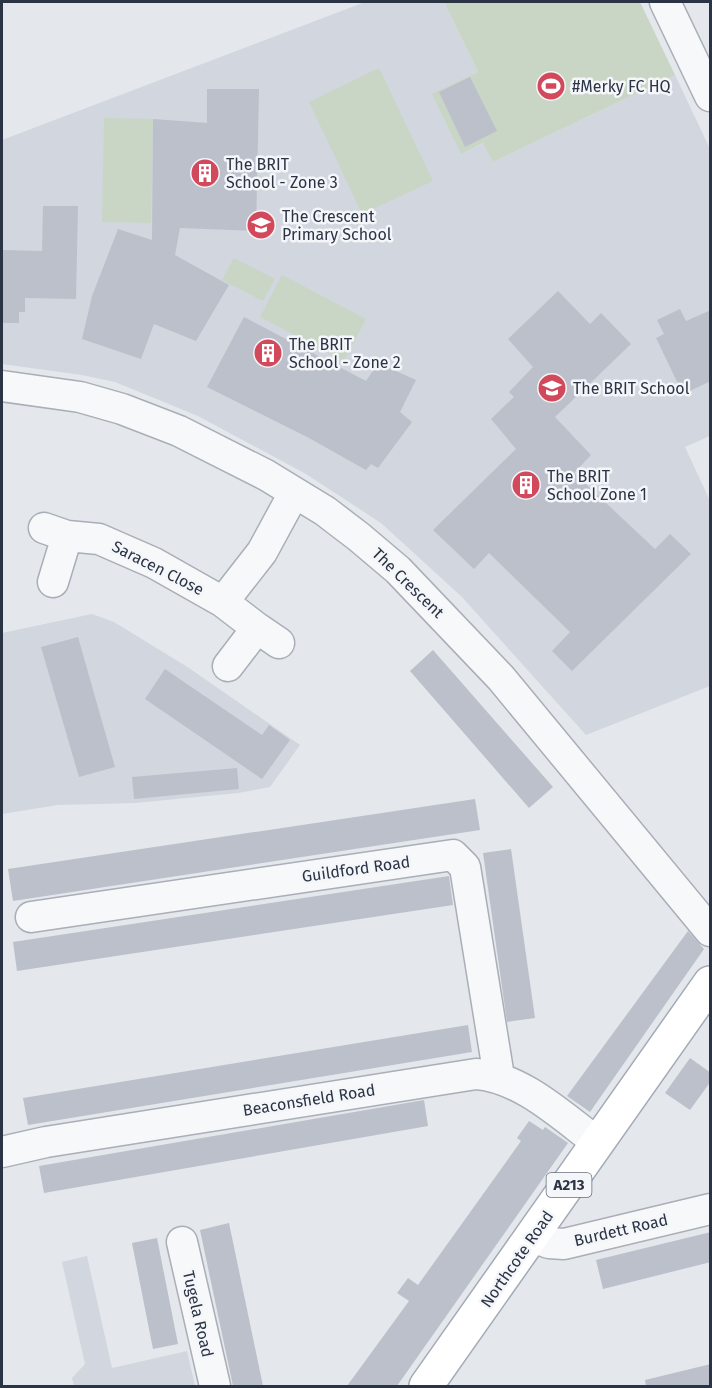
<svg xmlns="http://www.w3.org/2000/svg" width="712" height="1388" font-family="'Fira Sans',sans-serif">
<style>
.built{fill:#d2d6de}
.green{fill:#c9d6c5}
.building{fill:#bbc0ca}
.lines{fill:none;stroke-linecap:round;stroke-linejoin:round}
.minor-casing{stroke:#a9aeb7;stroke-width:33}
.major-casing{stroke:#a3abb8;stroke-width:36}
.minor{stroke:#f7f8fa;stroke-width:30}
.major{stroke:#fff;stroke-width:33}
.labels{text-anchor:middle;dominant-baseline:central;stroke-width:5;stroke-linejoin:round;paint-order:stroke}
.shield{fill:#f4f6f9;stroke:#676e7b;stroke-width:1.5}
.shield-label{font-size:15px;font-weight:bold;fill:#2b3445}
.poi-label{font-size:16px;fill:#2b3445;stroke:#f4f6f9;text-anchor:start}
.street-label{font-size:16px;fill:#2b3445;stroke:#f4f6f9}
</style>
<rect width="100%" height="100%" fill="#e4e7ec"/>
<path class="built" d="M 365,2 L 444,2 L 478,72 L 433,95 L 462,153 L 484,143 L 493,162 L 675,75 L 710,149 L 710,436 L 685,447 L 710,501 L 710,686 L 586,735 L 462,597 L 381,523 L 306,474 L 198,416 L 115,382 L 82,375 L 2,364 L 2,140 Z
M 92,614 L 114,622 L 189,668 L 300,745 L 270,787 L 238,793 L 135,803 L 58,805 L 2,814 L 2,633 Z
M 87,1256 L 112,1368 L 187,1351 L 195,1386 L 74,1386 L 72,1378 L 85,1364 L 62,1262 Z"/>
<path class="green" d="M 444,2 L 640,2 L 675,75 L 493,162 L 483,143 L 461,154 L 432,94 L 478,72 Z
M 379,68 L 433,181 L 362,214 L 309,102 Z
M 104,118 L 153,119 L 151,223 L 102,222 Z
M 234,258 L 275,279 L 263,301 L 222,280 Z
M 282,275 L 366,319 L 344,361 L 260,317 Z"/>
<path class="building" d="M 470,77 L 497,131 L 465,147 L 439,92 Z
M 207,89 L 259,89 L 256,231 L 180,228 L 175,255 L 229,285 L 196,341 L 154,324 L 141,359 L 82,339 L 92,296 L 118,229 L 152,240 L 153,119 L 207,123 Z
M 43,206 L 78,206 L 76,299 L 25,298 L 25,312 L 19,312 L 19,323 L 2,323 L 2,250 L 42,251 Z
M 558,291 L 590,324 L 601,313 L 631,344 L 555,417 L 591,455 L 574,473 L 655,549 L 670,534 L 691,554 L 572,671 L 552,651 L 570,632 L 489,553 L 474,569 L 433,530 L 516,449 L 491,419 L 514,397 L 509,392 L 533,367 L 508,339 Z
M 680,309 L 686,321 L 711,310 L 711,381 L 683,394 L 656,338 L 664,334 L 657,320 Z
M 244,317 L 366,381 L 378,363 L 416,380 L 400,412 L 412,422 L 378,468 L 371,464 L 366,470 L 309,438 L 207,387 Z
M 78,637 L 115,767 L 79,777 L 41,647 Z
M 433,650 L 553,787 L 529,808 L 410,671 Z
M 165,669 L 262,735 L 269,725 L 290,740 L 262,779 L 145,699 Z
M 237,768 L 239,789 L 134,799 L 132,777 Z
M 475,799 L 480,830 L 13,901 L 8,869 Z
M 511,849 L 535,1018 L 507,1022 L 483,853 Z
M 449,876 L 453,905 L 17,971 L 13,942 Z
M 688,931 L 704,949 L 590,1112 L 567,1096 Z
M 468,1025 L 472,1052 L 28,1125 L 23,1098 Z
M 690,1058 L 711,1073 L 711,1081 L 690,1110 L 665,1093 Z
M 424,1100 L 428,1126 L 44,1193 L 39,1166 Z
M 529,1121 L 543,1130 L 545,1127 L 568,1143 L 397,1386 L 347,1386 L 409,1301 L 397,1293 L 408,1278 L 418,1285 L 521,1141 L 517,1138 Z
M 229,1223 L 263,1386 L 233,1386 L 200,1230 Z
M 711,1232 L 711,1262 L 603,1289 L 596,1260 Z
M 157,1238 L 178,1344 L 153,1349 L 132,1243 Z
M 711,1364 L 711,1386 L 646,1386 L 645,1380 Z"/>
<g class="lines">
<g class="minor-casing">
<path id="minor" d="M 665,2 L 710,96
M 2,386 L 80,397 L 122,409 L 179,431 L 266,475 L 325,511 L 359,537 L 398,570 L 501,678 L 710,931
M 44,528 L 67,536
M 53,582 L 67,536 L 99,539 L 154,563 L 223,602 L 257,628 L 228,666
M 223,602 L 262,552 L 294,493
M 257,628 L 279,643
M 31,917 L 453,855 L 465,867 L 499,1077
M 2,1152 L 46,1142 L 476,1074 C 521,1077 563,1117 598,1143
M 532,1237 L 549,1243 L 564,1244 L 710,1209
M 182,1242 L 215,1386"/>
</g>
<g class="major-casing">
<path id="major" d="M 426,1386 L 710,983"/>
</g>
<use href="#minor" class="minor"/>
<use href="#major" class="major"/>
</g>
<defs>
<g id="stadium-disc" transform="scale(1.5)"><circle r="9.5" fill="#d1495b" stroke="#f4f6f9"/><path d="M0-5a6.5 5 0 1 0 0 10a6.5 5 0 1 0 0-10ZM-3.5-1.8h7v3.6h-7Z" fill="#fff"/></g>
<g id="building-disc" transform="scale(1.5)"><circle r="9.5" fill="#d1495b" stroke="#f4f6f9"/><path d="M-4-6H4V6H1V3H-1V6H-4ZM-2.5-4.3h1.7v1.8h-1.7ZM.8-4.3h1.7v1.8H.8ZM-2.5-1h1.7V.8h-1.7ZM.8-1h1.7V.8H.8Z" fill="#fff"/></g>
<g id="school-disc" transform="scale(1.5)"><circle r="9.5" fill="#d1495b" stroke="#f4f6f9"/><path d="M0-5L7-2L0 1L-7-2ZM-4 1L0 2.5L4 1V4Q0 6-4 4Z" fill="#fff"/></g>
</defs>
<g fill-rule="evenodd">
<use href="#stadium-disc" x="551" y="86"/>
<use href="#building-disc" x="205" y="173"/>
<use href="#school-disc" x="261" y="225"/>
<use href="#building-disc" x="268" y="353"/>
<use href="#school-disc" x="552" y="388"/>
<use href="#building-disc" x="526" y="485"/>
</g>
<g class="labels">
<rect class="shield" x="546.5" y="1173" width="45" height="24" rx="4.5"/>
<g class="shield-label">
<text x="569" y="1185">A213</text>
</g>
<g class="poi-label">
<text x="572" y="86">#Merky FC HQ</text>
<text x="226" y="164">The BRIT<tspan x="226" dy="18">School - Zone 3</tspan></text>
<text x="282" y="216">The Crescent<tspan x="282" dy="18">Primary School</tspan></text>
<text x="289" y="344">The BRIT<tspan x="289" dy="18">School - Zone 2</tspan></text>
<text x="573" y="388">The BRIT School</text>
<text x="547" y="476">The BRIT<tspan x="547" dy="18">School Zone 1</tspan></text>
</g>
<g class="street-label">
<text transform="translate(158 568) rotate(27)">Saracen Close</text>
<text transform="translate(408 583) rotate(44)">The Crescent</text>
<text transform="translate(356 869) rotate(-8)">Guildford Road</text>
<text transform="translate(309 1100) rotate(-9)">Beaconsfield Road</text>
<text transform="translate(621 1230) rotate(-13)">Burdett Road</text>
<text transform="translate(517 1259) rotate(-55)">Northcote Road</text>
<text transform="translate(198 1314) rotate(77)">Tugela Road</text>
</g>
</g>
<rect width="712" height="1388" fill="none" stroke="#2b3445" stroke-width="6"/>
</svg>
